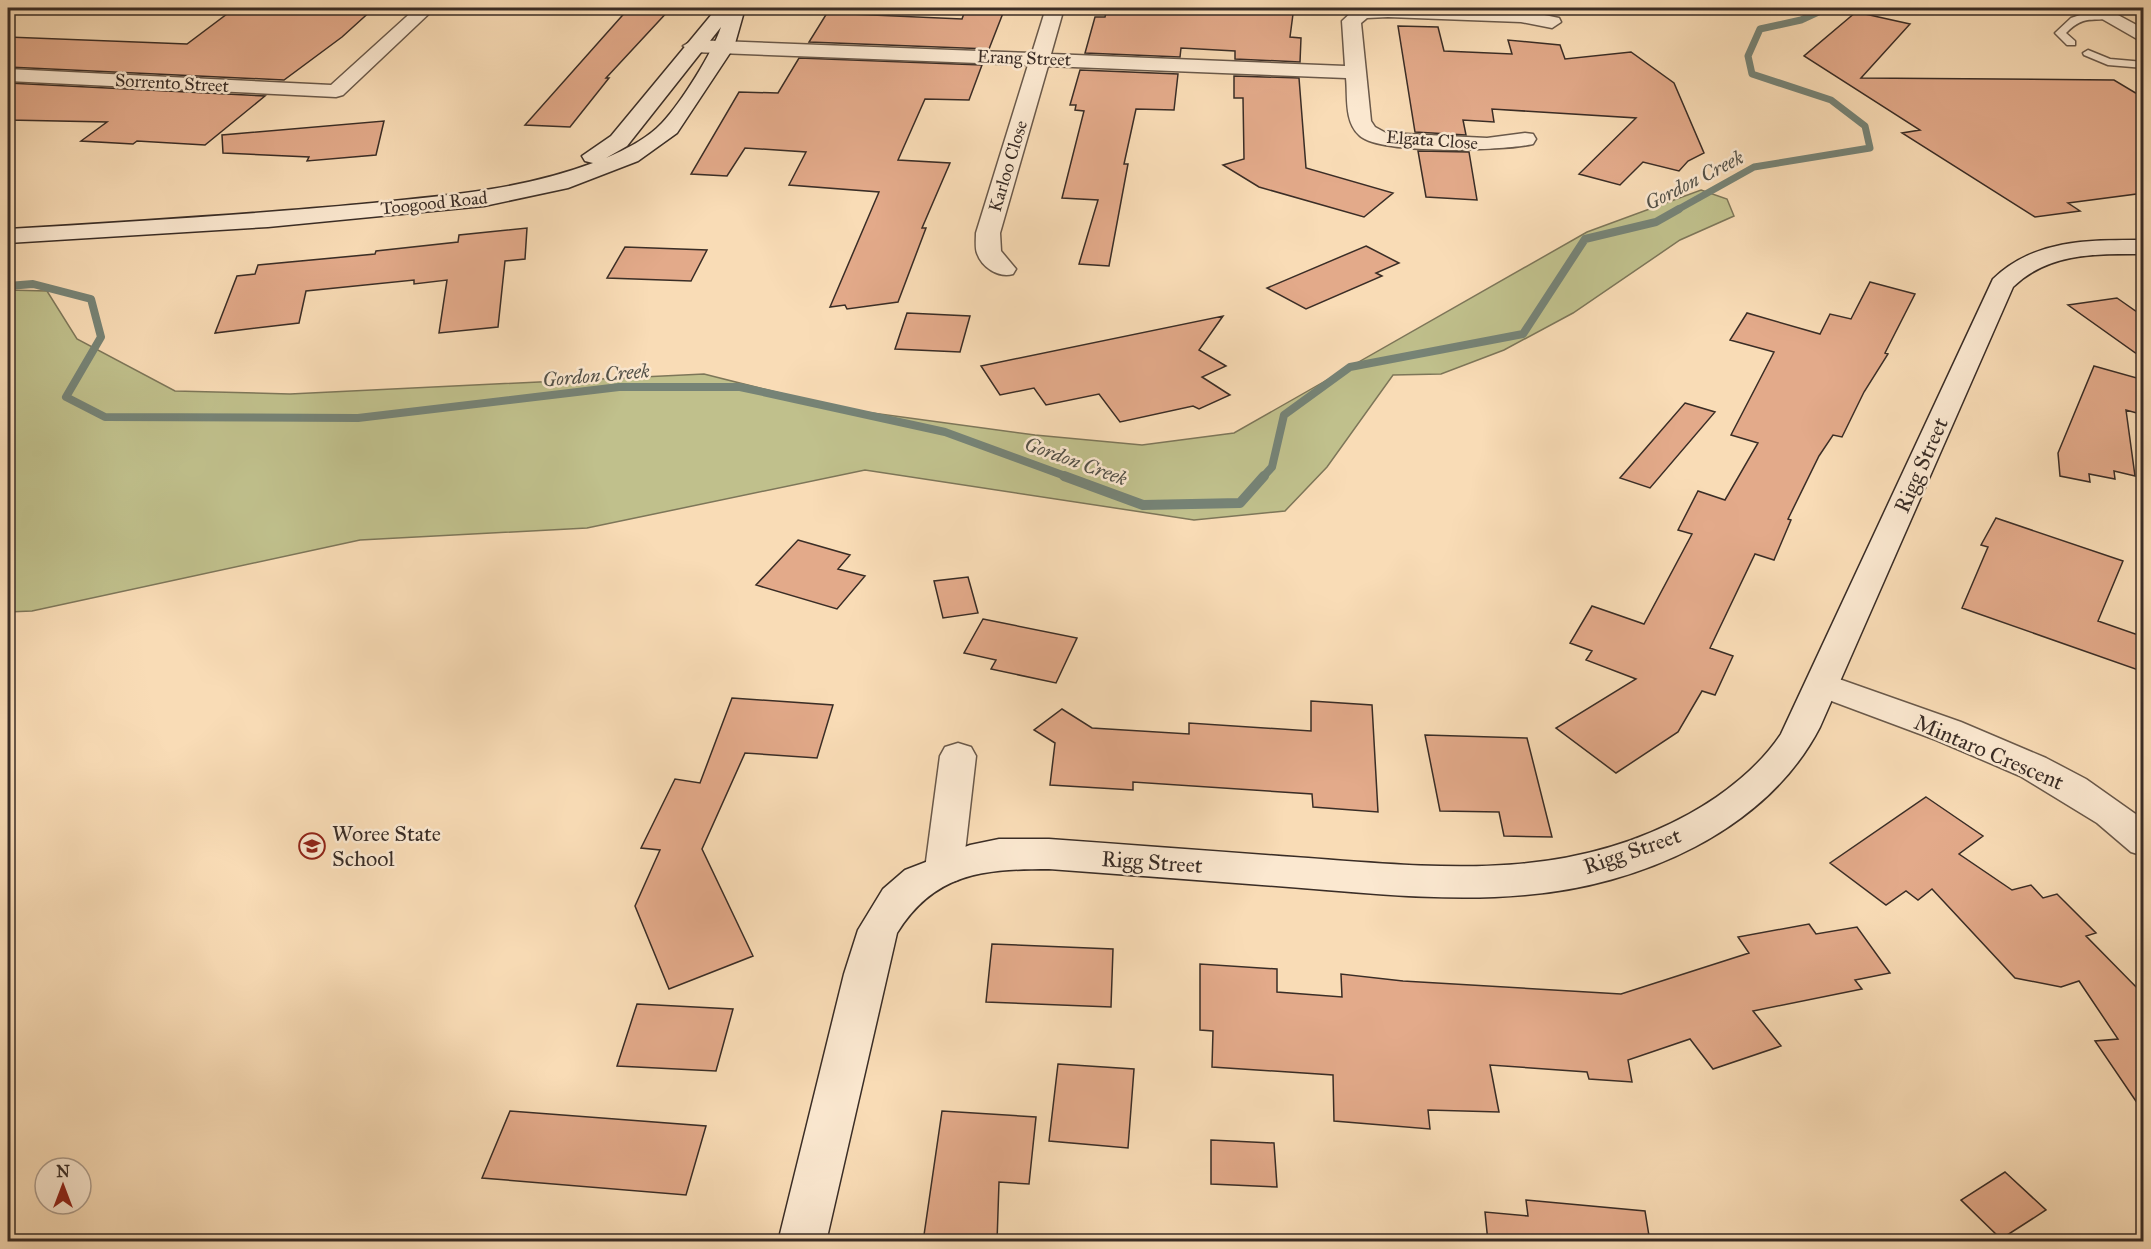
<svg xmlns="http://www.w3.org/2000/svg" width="2151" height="1249" font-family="'IM FELL Great Primer',serif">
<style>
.green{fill:#c0c08c;stroke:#7d7659;stroke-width:1.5}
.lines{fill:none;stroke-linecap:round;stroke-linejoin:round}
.stream-far2{stroke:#768376;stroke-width:7}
.stream-far1{stroke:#768376;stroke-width:8}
.stream{stroke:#768376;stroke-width:10}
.building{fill:#e3aa8a;stroke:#3a2d26;stroke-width:1.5}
.lane-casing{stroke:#6a594a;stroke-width:3}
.street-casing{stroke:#6a594a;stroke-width:3}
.secondary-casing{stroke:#3a2d26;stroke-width:3}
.lane{fill:#fbe8d0;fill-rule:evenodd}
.street{fill:#fbe8d0;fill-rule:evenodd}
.secondary{fill:#fbe8d0;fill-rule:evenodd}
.labels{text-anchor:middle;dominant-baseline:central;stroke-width:5;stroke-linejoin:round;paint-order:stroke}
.far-street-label{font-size:18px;fill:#3a2d26;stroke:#fbe8d0}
.far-water-label{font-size:20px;font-style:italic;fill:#535148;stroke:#fbe8d0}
.street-label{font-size:22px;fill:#3a2d26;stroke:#fbe8d0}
.poi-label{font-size:22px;fill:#3a2d26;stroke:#fbe8d0;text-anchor:start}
</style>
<rect width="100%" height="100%" fill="#f9dcb6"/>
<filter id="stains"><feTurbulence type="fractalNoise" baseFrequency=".00333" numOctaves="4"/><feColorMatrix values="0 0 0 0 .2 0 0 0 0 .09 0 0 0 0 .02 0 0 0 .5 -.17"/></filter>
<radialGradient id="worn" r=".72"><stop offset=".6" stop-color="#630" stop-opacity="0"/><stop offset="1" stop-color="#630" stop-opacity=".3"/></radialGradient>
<path class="green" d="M 1701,190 L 1727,199 L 1734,216 L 1680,240 L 1573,313 L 1504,350 L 1441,374 L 1393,375 L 1327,467 L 1285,511 L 1194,520 L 865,470 L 587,528 L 360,540 L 32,611 L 8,612 L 8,290 L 47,291 L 77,339 L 175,391 L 290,394 L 704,374 L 843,409 L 1035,435 L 1142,445 L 1234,433 L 1587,232 Z"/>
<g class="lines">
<path class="stream-far2" d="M 1677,210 L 1754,167 L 1870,148 L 1865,126 L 1831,100 L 1752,74 L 1748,56 L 1760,29 L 1801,20 L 1827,8"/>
<path class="stream-far1" d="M 8,286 L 33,284 L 91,299 L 101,337 L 66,397 L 105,417 L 358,418 L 619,387 L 740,387 L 945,432 L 1068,477
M 1263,477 L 1272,467 L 1284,415 L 1350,367 L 1523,334 L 1585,239 L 1656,222 L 1679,209"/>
<path class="stream" d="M 1064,476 L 1143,505 L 1240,503 L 1264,476"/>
</g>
<path class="building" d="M 235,8 L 374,8 L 342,37 L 284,80 L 8,67 L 8,37 L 187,44 Z
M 629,8 L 671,8 L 606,78 L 609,78 L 570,127 L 525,125 Z
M 966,8 L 1005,8 L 989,49 L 809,42 L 827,13 L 962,19 Z
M 1168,8 L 1281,8 L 1282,14 L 1293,14 L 1290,37 L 1301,38 L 1300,62 L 1235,59 L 1235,51 L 1181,48 L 1180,57 L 1085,53 L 1095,17 L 1105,17 L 1107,9 L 1167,12 Z
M 1856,12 L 1910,24 L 1861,78 L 2114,80 L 2144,98 L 2144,193 L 2068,203 L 2080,211 L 2035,217 L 1902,133 L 1920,130 L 1804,56 Z
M 1398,26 L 1438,27 L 1444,51 L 1512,54 L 1508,40 L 1560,45 L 1565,59 L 1631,52 L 1674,83 L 1704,153 L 1688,161 L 1679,171 L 1643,162 L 1620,185 L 1579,174 L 1636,118 L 1492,109 L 1494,122 L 1463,120 L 1466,135 L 1415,132 Z
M 799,58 L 982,65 L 969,100 L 925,99 L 898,160 L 950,163 L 922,228 L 926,228 L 898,302 L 847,309 L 845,305 L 830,307 L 879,192 L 789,185 L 806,152 L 745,148 L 727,176 L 691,174 L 739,92 L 778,93 Z
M 1080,70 L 1178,74 L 1174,110 L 1136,109 L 1124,164 L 1128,164 L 1109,266 L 1079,264 L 1098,200 L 1062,198 L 1084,111 L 1075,110 L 1076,105 L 1070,105 Z
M 1234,76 L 1299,78 L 1306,168 L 1393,193 L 1364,217 L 1259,187 L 1223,165 L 1244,159 L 1243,98 L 1234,98 Z
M 8,83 L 265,96 L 205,145 L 137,141 L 133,144 L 81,141 L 107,122 L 8,120 Z
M 384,121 L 376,155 L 307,161 L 309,157 L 223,153 L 222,135 Z
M 1418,151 L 1469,152 L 1477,200 L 1426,197 Z
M 527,228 L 525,259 L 505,261 L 498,327 L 439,333 L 447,280 L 414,284 L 414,280 L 306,291 L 299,323 L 215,333 L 237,276 L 255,274 L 258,265 L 375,254 L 376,251 L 458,242 L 459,235 Z
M 1366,246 L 1399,263 L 1376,273 L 1382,276 L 1306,309 L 1267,288 Z
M 625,247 L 707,250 L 691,281 L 607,278 Z
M 1870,282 L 1915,294 L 1885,353 L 1888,354 L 1864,392 L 1842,437 L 1833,435 L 1819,456 L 1788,519 L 1791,520 L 1774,560 L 1755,554 L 1710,648 L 1733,656 L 1715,695 L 1702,691 L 1678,732 L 1616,773 L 1556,728 L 1636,679 L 1586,660 L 1592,651 L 1570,643 L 1592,606 L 1644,624 L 1692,534 L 1678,530 L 1698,491 L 1725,500 L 1758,443 L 1731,435 L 1774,352 L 1730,340 L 1747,313 L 1820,334 L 1830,314 L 1851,319 Z
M 2117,298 L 2144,317 L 2144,359 L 2068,305 Z
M 907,313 L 970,316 L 960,352 L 895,349 Z
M 1223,316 L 1199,350 L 1226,366 L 1202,377 L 1230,395 L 1199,409 L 1193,406 L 1120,422 L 1099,394 L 1046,405 L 1034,388 L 1000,395 L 981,366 Z
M 2094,366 L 2144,380 L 2144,415 L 2126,410 L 2135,476 L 2114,471 L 2115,479 L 2089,474 L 2090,482 L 2060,476 L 2058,453 Z
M 1685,403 L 1715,412 L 1650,488 L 1620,478 Z
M 1996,518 L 2123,561 L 2098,621 L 2144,637 L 2144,672 L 1962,608 L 1988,547 L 1981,545 Z
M 798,540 L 850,555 L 838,569 L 865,576 L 837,609 L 756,585 Z
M 968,577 L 978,613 L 943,618 L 934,581 Z
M 983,619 L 1077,638 L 1056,683 L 991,669 L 996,660 L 964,653 Z
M 732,698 L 833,705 L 817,758 L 745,753 L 702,849 L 753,956 L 669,989 L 635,906 L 660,850 L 641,848 L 675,779 L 700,783 Z
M 1311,701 L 1372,705 L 1378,812 L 1313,807 L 1312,794 L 1133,782 L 1133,790 L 1050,785 L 1055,743 L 1034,730 L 1062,709 L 1092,728 L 1189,734 L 1189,723 L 1311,731 Z
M 1425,735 L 1527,738 L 1552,837 L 1504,836 L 1499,812 L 1440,811 Z
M 1926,797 L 1983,836 L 1959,854 L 2012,890 L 2031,885 L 2043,898 L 2057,894 L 2096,933 L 2086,936 L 2144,995 L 2144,1113 L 2095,1041 L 2118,1039 L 2079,981 L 2061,987 L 2015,978 L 1932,889 L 1918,900 L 1906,891 L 1886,905 L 1830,863 Z
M 1809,924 L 1816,934 L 1857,927 L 1890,973 L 1855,980 L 1862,989 L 1753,1011 L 1781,1046 L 1713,1069 L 1690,1039 L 1628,1060 L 1632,1082 L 1589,1079 L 1587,1072 L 1490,1065 L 1499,1112 L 1428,1110 L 1430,1129 L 1334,1121 L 1333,1075 L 1212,1067 L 1213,1031 L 1200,1030 L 1200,964 L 1277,969 L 1277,992 L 1342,997 L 1341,974 L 1403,981 L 1621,994 L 1749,953 L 1738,937 Z
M 992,944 L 1113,949 L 1111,1007 L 986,1002 Z
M 637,1004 L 733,1009 L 716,1071 L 617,1066 Z
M 1058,1064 L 1134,1069 L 1128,1148 L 1049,1141 Z
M 510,1111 L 602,1118 L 706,1126 L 686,1195 L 482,1178 Z
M 942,1111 L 1036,1117 L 1029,1184 L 999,1182 L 997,1242 L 923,1242 Z
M 1211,1140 L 1274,1143 L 1277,1187 L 1211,1184 Z
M 2005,1172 L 2046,1210 L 2001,1239 L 1961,1200 Z
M 1526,1200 L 1645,1211 L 1650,1242 L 1488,1242 L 1485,1212 L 1528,1216 Z"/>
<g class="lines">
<g class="lane-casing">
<path id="lane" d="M 2092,11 L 2111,16 C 2099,25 2087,11 2066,33 L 2075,41 L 2075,45 L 2067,45 L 2055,33 L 2071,18 Z
M 2088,50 L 2110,59 L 2144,62 L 2144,68 L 2108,65 L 2084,55 L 2083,53 Z"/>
</g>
<g class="street-casing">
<path id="street" d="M 416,8 L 435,8 L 343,95 L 336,97 L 8,81 L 8,69 L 331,85 Z
M 1046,8 L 1064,8 L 1051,54 L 1345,66 L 1342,21 L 1355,9 L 1362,8 L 1521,10 L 1559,18 L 1561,22 L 1552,28 L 1521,22 L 1388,17 L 1367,18 L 1361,23 L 1371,121 L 1375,127 L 1386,133 L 1487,138 L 1525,133 L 1533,134 L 1536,139 L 1533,144 C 1504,151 1378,155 1359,135 C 1344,121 1348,96 1346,78 L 1048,66 L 1000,233 L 1001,251 L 1016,269 L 1013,274 C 999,278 982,268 977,253 C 975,248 976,239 976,233 L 1028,65 L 693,52 L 683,46 L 693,40 L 1032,53 Z
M 2083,8 L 2105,8 L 2144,29 L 2144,43 Z
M 1822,673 L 1961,722 L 2046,758 L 2086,779 L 2144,820 L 2144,856 L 2131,852 L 2097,823 L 2020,776 L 1936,740 L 1810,693 L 1805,685 L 1810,677 Z
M 958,743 L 971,747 L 976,756 L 963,869 L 958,880 L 944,884 L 930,880 L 925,869 L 940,756 L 945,747 Z"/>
</g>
<g class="secondary-casing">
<path id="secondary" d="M 717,8 L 745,8 L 734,47 L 677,133 L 638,161 L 568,188 L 484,206 L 268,227 L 8,243 L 8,229 C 126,222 244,215 362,204 C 441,196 518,191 593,163 L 585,161 L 582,156 L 611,136 ZM 721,27 C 713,52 681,103 662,123 C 648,138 625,150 606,158 L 627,146 Z
M 2144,240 L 2144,254 C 2097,254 2049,252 2013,287 L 1820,727 C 1766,832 1638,886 1525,895 C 1446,902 1367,893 1289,887 C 1209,881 1129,875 1049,869 C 983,869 934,873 897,933 L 826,1242 L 778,1242 L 844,974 L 858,930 L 883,889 L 905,870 L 970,845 L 999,839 L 1049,839 C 1131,845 1212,851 1294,857 C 1433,867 1562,884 1689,814 C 1724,795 1759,767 1781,734 L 1993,279 C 2034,239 2090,240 2144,240 Z"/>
</g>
<use href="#lane" class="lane"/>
<use href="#street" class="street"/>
<use href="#secondary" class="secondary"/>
</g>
<defs>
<g id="school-ring" transform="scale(1.35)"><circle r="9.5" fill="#fbe8d0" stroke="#8f2418" stroke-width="1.5"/><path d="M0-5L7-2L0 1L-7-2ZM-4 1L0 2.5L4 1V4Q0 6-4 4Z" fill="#8f2418"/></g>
</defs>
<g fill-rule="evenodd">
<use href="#school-ring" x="312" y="846"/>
</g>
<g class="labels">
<g class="far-street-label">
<text transform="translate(1024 58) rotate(2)">Erang Street</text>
<text transform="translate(172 83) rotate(3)">Sorrento Street</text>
<text transform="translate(1432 140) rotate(4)">Elgata Close</text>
<text transform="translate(1008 166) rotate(-73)">Karloo Close</text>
<text transform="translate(434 203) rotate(-6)">Toogood Road</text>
</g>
<g class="far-water-label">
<text transform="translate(1694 180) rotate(-27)">Gordon Creek</text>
<text transform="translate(596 375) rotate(-5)">Gordon Creek</text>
<text transform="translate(1076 461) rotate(20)">Gordon Creek</text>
</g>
<g class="street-label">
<text transform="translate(1921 465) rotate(-66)">Rigg Street</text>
<text transform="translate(1989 752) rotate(23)">Mintaro Crescent</text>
<text transform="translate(1632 851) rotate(-19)">Rigg Street</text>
<text transform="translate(1152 862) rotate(4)">Rigg Street</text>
</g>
<g class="poi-label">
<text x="332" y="833">Woree State<tspan x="332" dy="25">School</tspan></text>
</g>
</g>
<rect width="2151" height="1249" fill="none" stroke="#f9dcb6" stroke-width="30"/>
<rect x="9" y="9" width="2133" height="1231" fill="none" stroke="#3a2d26" stroke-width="3"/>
<rect x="15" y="15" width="2121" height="1219" fill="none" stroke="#3a2d26" stroke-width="1.5"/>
<g transform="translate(63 1186)"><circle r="28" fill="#fbe8d0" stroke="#ae9d8c" stroke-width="1.5"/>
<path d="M0-4.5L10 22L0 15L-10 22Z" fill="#8f2418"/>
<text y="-9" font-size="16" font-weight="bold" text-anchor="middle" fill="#3a2d26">N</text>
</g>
<rect width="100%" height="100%" filter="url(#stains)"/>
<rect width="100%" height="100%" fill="url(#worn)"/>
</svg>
